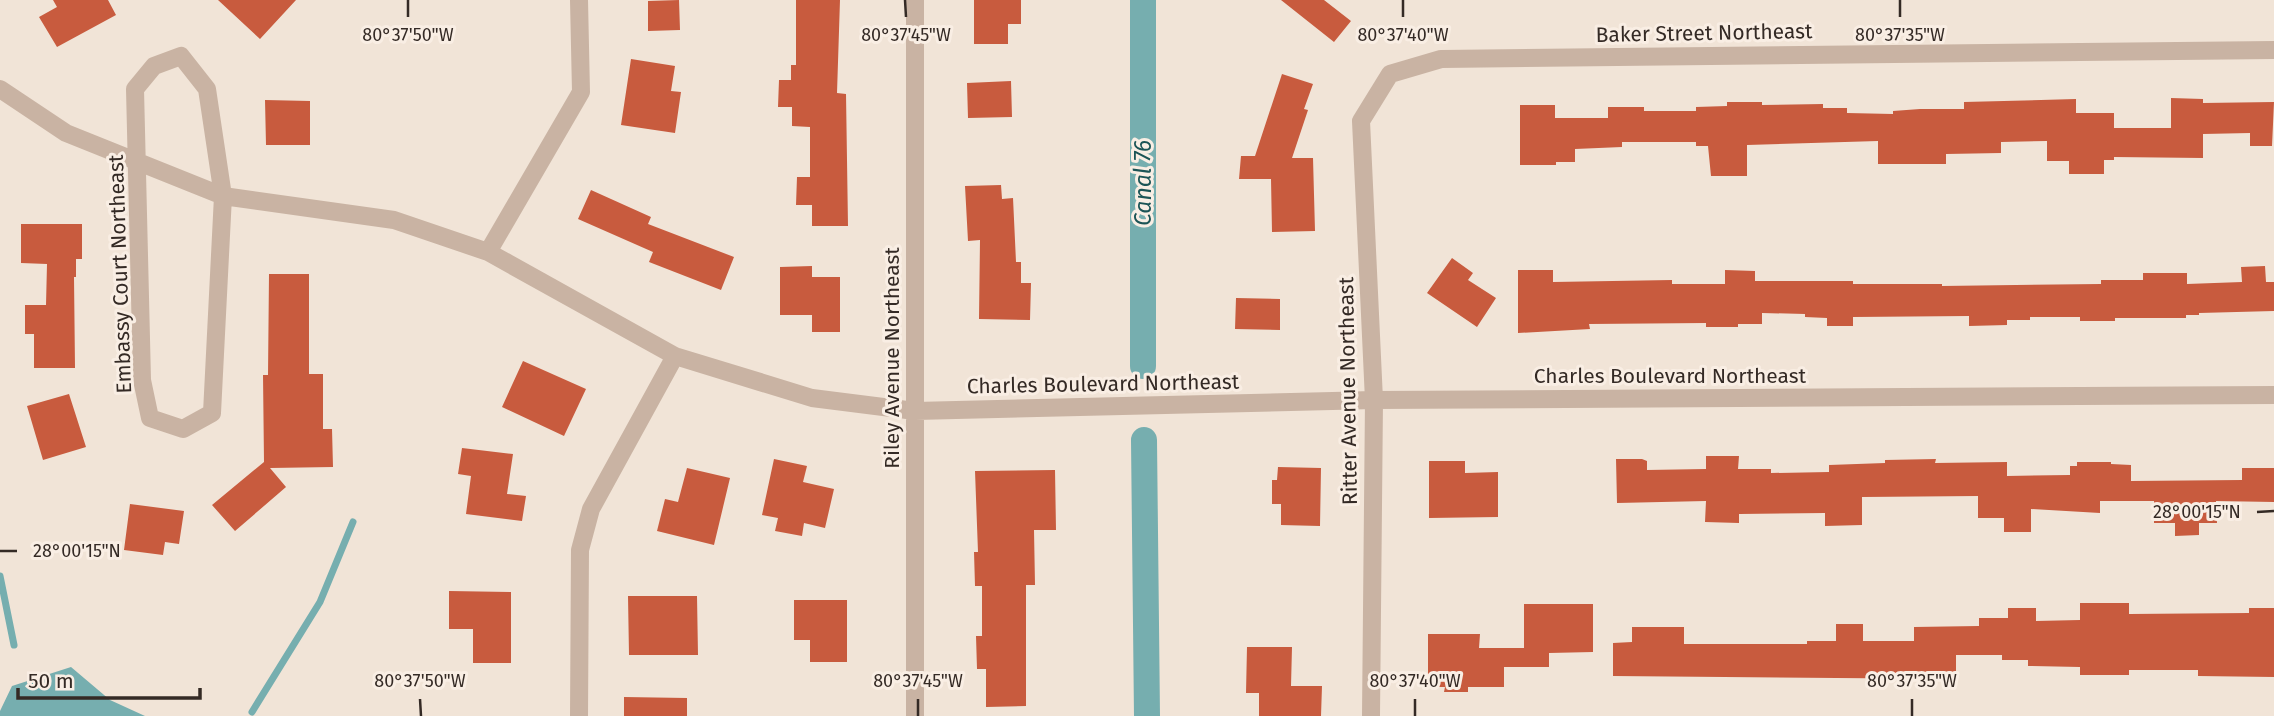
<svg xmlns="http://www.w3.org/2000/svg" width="2274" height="716" font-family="'Fira Sans',sans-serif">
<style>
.water{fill:#76aeaf}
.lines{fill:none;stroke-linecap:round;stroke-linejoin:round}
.stream{stroke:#76aeaf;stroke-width:7}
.canal{stroke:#76aeaf;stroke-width:26}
.building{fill:#c85b3e}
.street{stroke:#c9b3a3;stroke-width:18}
.ticks{fill:none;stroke:#342a25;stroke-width:2.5}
.labels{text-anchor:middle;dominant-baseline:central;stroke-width:6;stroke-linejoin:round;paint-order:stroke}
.street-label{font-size:21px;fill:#342a25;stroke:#f9eee4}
.water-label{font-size:23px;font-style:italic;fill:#1b5456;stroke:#f9eee4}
.ticks-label{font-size:18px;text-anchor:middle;fill:#342a25;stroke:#f9eee4;stroke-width:6;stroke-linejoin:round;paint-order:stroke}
</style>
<rect width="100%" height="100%" fill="#f1e4d7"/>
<path class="water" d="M 71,667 L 110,700 L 145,716 L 0,716 L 0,711 L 12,686 Z"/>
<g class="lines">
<path class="stream" d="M 0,576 L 14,645
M 252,712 L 320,602 L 353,522"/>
<path class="canal" d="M 1143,366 L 1143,0
M 1144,440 L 1147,716"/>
</g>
<path class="building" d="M 53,0 L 108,0 L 116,15 L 57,47 L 39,17 L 57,7 Z
M 218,0 L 296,0 L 260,39 Z
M 679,0 L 680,30 L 648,31 L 648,1 Z
M 796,0 L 840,0 L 837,93 L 846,94 L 848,226 L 812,226 L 812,205 L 796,205 L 797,177 L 810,177 L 810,127 L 792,126 L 792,107 L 778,107 L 779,80 L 791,80 L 791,65 L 796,65 Z
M 974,0 L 1021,0 L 1021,24 L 1008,24 L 1008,44 L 974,44 Z
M 1281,0 L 1324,0 L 1351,21 L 1334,42 Z
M 631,59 L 675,66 L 671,91 L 681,92 L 675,133 L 621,125 Z
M 1282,74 L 1313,84 L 1304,109 L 1308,110 L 1292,158 L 1313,158 L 1315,231 L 1272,232 L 1271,179 L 1239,179 L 1241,156 L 1255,156 Z
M 1011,81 L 1012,117 L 968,118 L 967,83 Z
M 2171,98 L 2203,99 L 2203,103 L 2274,102 L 2272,146 L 2250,146 L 2250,133 L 2203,134 L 2203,158 L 2114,157 L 2114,160 L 2104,160 L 2104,174 L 2069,174 L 2069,161 L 2047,161 L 2047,141 L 2001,142 L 2001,153 L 1946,154 L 1946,164 L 1878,164 L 1878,141 L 1747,145 L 1747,176 L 1711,176 L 1708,146 L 1696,146 L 1696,142 L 1622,142 L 1622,147 L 1575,149 L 1575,162 L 1556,162 L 1556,165 L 1520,165 L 1520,105 L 1555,105 L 1555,118 L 1608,118 L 1608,107 L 1644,107 L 1644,111 L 1696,111 L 1696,107 L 1727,106 L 1727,102 L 1762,102 L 1762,105 L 1823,104 L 1823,108 L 1847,108 L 1847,113 L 1893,114 L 1893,111 L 1920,109 L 1964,109 L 1964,102 L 2076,99 L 2076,113 L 2114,113 L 2114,128 L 2171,128 Z
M 265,100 L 310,101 L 310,145 L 266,145 Z
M 1001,185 L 1002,199 L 1013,198 L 1016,262 L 1021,262 L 1021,283 L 1031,283 L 1030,320 L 979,319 L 980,240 L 968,241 L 965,186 Z
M 591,190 L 651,217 L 648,224 L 734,257 L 721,290 L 649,262 L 653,252 L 578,219 Z
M 21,224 L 82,224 L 82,259 L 76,259 L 76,277 L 74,277 L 75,368 L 34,368 L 34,334 L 25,334 L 25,305 L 46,305 L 47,264 L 21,263 Z
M 1452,258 L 1473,273 L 1468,280 L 1496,298 L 1477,327 L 1427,293 Z
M 812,266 L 812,277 L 840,277 L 840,332 L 812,332 L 812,315 L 780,315 L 780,267 Z
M 2265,266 L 2266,282 L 2274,282 L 2274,311 L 2199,313 L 2199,315 L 2186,315 L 2186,318 L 2115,318 L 2115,321 L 2080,321 L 2080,317 L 2030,317 L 2030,320 L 2007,320 L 2007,325 L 1969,326 L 1969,316 L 1853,317 L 1853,326 L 1827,326 L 1827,318 L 1805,317 L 1805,314 L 1762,313 L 1762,324 L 1738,324 L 1738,327 L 1706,327 L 1706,323 L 1589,324 L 1590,329 L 1518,333 L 1518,270 L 1553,270 L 1553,282 L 1672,280 L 1672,284 L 1725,284 L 1725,270 L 1755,271 L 1755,281 L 1853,281 L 1853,284 L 1942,284 L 1942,286 L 2101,284 L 2101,280 L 2143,280 L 2143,273 L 2187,273 L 2187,284 L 2242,282 L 2241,267 Z
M 269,274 L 309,274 L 309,374 L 323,374 L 323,429 L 332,429 L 333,467 L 270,468 L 286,487 L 235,531 L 212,505 L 264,462 L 263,375 L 268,375 Z
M 1236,298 L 1280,299 L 1280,330 L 1235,329 Z
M 523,361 L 586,389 L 564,436 L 502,407 Z
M 69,394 L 86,447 L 43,460 L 27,406 Z
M 462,448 L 513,454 L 507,494 L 526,496 L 522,521 L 466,514 L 471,476 L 458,474 Z
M 1706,456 L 1739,456 L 1738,469 L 1771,469 L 1771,473 L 1829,472 L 1829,465 L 1885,463 L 1885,460 L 1936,459 L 1935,463 L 2007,462 L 2007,476 L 2070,475 L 2070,466 L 2077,466 L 2077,462 L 2111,462 L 2111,464 L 2131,465 L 2131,481 L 2242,480 L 2242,468 L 2274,468 L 2274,502 L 2216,501 L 2217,523 L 2199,523 L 2199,535 L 2175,536 L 2175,523 L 2154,523 L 2154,501 L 2100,501 L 2100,513 L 2031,509 L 2031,532 L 2004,532 L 2004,518 L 1978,518 L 1978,496 L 1862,497 L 1862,525 L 1825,526 L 1825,513 L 1739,514 L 1739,523 L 1705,522 L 1706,501 L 1617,503 L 1616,459 L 1642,459 L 1647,461 L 1647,470 L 1706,469 Z
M 774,459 L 807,466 L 803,482 L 834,489 L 825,528 L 804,523 L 802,536 L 775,531 L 778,518 L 762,515 Z
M 1429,461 L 1465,461 L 1465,473 L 1498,472 L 1498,517 L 1429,518 Z
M 1278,467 L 1321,468 L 1320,526 L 1281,525 L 1281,504 L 1272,504 L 1272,480 L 1277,480 Z
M 687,468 L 730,478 L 714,545 L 657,531 L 665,499 L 678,502 Z
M 1055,470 L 1056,530 L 1034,530 L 1035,585 L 1026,585 L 1026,706 L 986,707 L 986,669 L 977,669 L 976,636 L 982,636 L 982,586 L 975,586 L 974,552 L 978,552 L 975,471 Z
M 130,504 L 184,511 L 179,544 L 165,542 L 163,555 L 124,550 Z
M 449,591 L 511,592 L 511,663 L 473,663 L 473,629 L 449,629 Z
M 628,596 L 697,596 L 698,655 L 629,655 Z
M 794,600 L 847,600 L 847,662 L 810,662 L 810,640 L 794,640 Z
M 2080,603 L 2129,603 L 2129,614 L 2249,613 L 2249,608 L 2274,608 L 2274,677 L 2198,676 L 2198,670 L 2129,670 L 2129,675 L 2080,675 L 2080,667 L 2028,666 L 2028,660 L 2002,660 L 2002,655 L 1956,655 L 1956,679 L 1613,676 L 1613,643 L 1632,642 L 1632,627 L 1684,627 L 1684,644 L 1807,644 L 1807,641 L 1836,641 L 1836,624 L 1863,624 L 1863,641 L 1914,641 L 1914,627 L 1979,626 L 1979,618 L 2008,618 L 2008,608 L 2036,608 L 2036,621 L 2080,620 Z
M 1524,604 L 1593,604 L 1593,652 L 1549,653 L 1549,667 L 1504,667 L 1504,687 L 1468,687 L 1468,692 L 1444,692 L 1445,687 L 1428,687 L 1428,634 L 1480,634 L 1479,648 L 1524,648 Z
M 1247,647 L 1292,647 L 1291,686 L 1322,686 L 1321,716 L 1259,716 L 1259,693 L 1246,693 Z
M 624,697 L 687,698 L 687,716 L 624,716 Z"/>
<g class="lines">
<path class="street" d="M 181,56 L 207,89 L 223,196 L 212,413 L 183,429 L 150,418 L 142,380 L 135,89 L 154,66 Z
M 0,89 L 66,133 L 223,196 L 394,220 L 488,252 L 675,356 L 812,398 L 915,411 L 1374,400 L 2274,395
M 488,252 L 581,92 L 579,0
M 579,716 L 580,550 L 591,509 L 675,356
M 915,716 L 915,0
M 1371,716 L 1374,400 L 1361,121 L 1390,74 L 1441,59 L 2274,50"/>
</g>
<path class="ticks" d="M 408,0 L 408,17M 905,0 L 906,17M 1403,0 L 1403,17M 1900,0 L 1900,17M 2257,512 L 2274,511M 0,551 L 17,551M 420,699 L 421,716M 918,699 L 918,716M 1415,699 L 1415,716M 1912,699 L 1912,716"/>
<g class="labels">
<g class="street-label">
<text transform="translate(1704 33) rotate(-1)">Baker Street Northeast</text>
<text transform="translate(120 274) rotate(-92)">Embassy Court Northeast</text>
<text transform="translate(892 358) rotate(-90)">Riley Avenue Northeast</text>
<text x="1670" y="376">Charles Boulevard Northeast</text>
<text transform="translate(1103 384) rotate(-1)">Charles Boulevard Northeast</text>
<text transform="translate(1348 391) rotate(-91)">Ritter Avenue Northeast</text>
</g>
<g class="water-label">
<text transform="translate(1143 183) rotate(-90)">Canal 76</text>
</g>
</g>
<g class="ticks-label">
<text x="408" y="41">80°37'50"W</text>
<text x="906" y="41">80°37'45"W</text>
<text x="1403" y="41">80°37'40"W</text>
<text x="1900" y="41">80°37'35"W</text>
<text x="2197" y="518">28°00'15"N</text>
<text x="77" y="557">28°00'15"N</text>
<text x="420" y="687">80°37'50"W</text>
<text x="918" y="687">80°37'45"W</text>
<text x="1415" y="687">80°37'40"W</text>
<text x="1912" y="687">80°37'35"W</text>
</g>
<path d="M18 688v10h182v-10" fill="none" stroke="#342a25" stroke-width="3.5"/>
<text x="28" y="688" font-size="21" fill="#342a25" stroke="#f9eee4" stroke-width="5" paint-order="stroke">50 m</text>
</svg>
